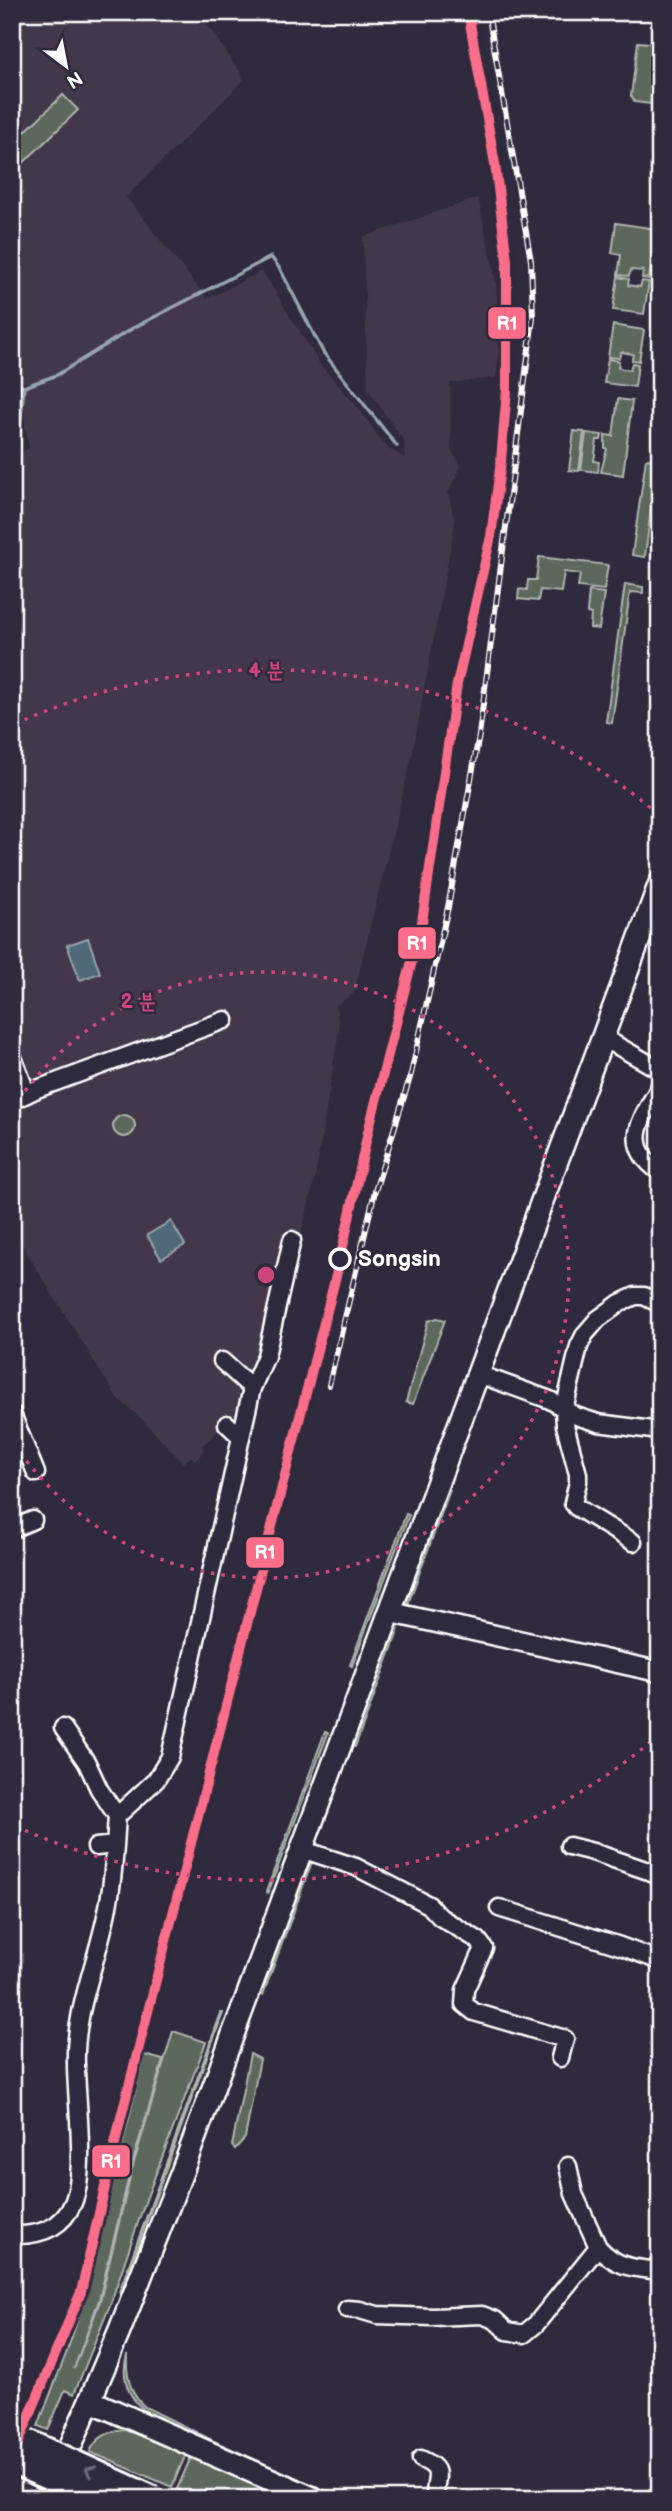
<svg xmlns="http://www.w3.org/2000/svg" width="672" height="2511" font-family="'Balsamiq Sans','Poor Story',sans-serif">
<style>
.built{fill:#43394a}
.green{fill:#5d685d;stroke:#aeb4ae;stroke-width:2}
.water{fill:#506978;stroke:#96a5ae;stroke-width:2}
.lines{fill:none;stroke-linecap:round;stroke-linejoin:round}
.stream{stroke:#96a5ae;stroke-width:3.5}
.minor-casing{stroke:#fff;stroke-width:21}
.tertiary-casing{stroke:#fff;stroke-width:24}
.secondary-casing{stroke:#fff;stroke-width:26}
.minor{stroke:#2f2a3d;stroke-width:16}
.tertiary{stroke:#2f2a3d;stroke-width:19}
.secondary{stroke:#2f2a3d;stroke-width:21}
.rail-casing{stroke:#fff;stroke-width:6}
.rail{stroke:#2f2a3d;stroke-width:3.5;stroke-dasharray:10;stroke-linecap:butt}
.primary-bridge-casing{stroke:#fff;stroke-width:30;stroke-linecap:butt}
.primary-bridge{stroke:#2f2a3d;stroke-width:24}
.rail-1-casing{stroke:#2f2a3d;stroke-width:16}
.rail-1{stroke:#fb6d88;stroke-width:10}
.oneway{stroke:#6d6a77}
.ring{fill:none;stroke:#ce467c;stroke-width:3.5;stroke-dasharray:3.5 7}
.stop-dot{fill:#2f2a3d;stroke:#fff;stroke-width:3.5}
.labels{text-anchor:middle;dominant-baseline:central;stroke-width:5;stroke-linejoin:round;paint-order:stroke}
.stop-label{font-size:23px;font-weight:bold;fill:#fff;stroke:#2f2a3d;text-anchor:start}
.centre{fill:#ce467c;stroke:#2f2a3d;stroke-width:3.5}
.ring-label{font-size:21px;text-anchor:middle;font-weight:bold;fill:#ce467c;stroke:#2f2a3d;stroke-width:5;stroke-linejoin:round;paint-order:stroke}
.line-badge{stroke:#2f2a3d;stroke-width:2.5}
.badge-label{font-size:19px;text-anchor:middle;font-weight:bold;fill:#fff}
</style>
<rect width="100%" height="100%" fill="#2f2a3d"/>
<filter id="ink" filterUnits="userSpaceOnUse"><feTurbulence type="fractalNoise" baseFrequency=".0143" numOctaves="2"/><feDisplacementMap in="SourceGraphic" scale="14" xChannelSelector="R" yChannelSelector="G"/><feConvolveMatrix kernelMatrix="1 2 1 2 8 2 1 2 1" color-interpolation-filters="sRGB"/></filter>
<g filter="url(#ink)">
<path class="built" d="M 12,12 L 198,12 L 245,79 L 126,197 L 207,299 L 262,271 L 322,367 L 357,406 L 375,432 L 389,449 L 405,458 L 404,441 L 368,390 L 363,237 L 478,198 L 496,282 L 499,348 L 496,378 L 450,383 L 451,449 L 461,466 L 448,493 L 455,522 L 412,756 L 354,993 L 336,1005 L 339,1030 L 315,1178 L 270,1360 L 250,1427 L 221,1428 L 202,1446 L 204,1451 L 195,1460 L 191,1457 L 183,1463 L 141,1418 L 117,1398 L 12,1229 L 12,1085 L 28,1078 L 12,1037 L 12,519 L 19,517 L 12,499 L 12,458 L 29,448 L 24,416 L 26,383 L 12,376 Z"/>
<path class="green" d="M 638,42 L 660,44 L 652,96 L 660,97 L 660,105 L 635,102 L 631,96 Z
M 63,95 L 78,110 L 19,167 L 12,164 L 12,144 Z
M 616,223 L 657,229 L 649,279 L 642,278 L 643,271 L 631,270 L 629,276 L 618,275 L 621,255 L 612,253 Z
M 618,277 L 629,279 L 628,285 L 640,287 L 642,281 L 649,282 L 644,314 L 613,310 Z
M 613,325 L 644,330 L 639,361 L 632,360 L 633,354 L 621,352 L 619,358 L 608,357 Z
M 608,359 L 619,361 L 618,368 L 630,370 L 632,363 L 638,364 L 635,387 L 604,383 Z
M 618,399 L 632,401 L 623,475 L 601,472 L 607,449 L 605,448 L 605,435 L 613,436 Z
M 574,431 L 584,432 L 579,471 L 569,470 Z
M 586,433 L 602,435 L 601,440 L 597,440 L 594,461 L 599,462 L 598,472 L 581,470 Z
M 646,459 L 657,460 L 645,557 L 632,555 Z
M 539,557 L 608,565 L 604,590 L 578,587 L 580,574 L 564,572 L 561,592 L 540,590 L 538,601 L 518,599 L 519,589 L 527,590 L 528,580 L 536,580 Z
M 625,584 L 643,587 L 643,593 L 630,592 L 612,723 L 606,722 Z
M 589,591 L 604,593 L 599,629 L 590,628 L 591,614 L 587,613 Z
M113 1126a11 11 0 1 1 22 0a11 11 0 1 1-22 0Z
M 437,1318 L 445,1320 L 413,1404 L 406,1402 L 428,1321 Z
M 448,1489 L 450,1490 L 405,1612 L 403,1611 Z
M 406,1514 L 409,1515 L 352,1666 L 350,1665 Z
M 397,1628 L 399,1629 L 355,1747 L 352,1746 Z
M 325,1732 L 328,1733 L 268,1893 L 266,1892 Z
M 310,1861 L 312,1862 L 263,1995 L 260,1994 Z
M 221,2013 L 223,2013 L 121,2292 L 119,2292 Z
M 173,2031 L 206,2042 L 144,2205 L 110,2305 L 74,2394 L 65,2390 L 48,2430 L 38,2426 L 66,2354 L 88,2289 L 144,2055 L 163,2060 L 131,2168 L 99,2300 L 74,2369 L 100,2301 L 132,2169 Z
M 250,2054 L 260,2059 L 245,2138 L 235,2149 L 232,2146 Z
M 127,2355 C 126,2375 129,2394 145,2407 L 216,2442 L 344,2499 L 338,2499 L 215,2445 L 144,2410 C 127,2396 121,2376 127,2355 Z
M 125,2430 L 186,2454 L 172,2487 L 90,2452 C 96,2437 110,2431 125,2430 Z
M 191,2457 L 284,2499 L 198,2499 L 177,2489 Z"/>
<path class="water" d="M 88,938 L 100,973 L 80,980 L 67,945 Z
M 171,1221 L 185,1245 L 161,1259 L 147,1235 Z"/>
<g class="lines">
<path class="stream" d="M 12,383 L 24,387 L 57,375 L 133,328 L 271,257 L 280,269 L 323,352 L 397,446
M 18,447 L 24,387"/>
<g class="minor-casing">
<path id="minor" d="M 602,1037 L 660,1070
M 12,1055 L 27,1094
M 660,1086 C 642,1119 620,1144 660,1172
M 12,1101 L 37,1089 L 225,1020
M 222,1361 L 252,1388
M 478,1374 L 550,1400 L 576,1416 L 598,1423 L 652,1430
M 12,1414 L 36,1473
M 227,1424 L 241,1437
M 12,1529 L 33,1520
M 633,1542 L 576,1507 L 573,1503 L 578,1482 L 578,1474 L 565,1425 L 564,1410 L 579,1346 L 585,1334 L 598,1319 L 620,1303 L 635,1296 L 644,1296 L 660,1304
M 63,1728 L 87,1763 L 99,1789 L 117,1816
M 569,1846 L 593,1852 L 660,1875
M 96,1847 L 114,1845
M 301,1849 L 356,1867 L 429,1905 L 440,1917 L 478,1940 L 484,1948 L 465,1990 L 464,2004 L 474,2012 L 565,2039 L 560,2058
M 499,1908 L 620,1946 L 660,1961
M 568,2166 L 574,2194 L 598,2247 C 617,2268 633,2268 660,2271
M 12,2235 C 39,2236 62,2229 73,2203 C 87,2169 76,2101 76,2064 C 74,2008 100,1956 109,1901 C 114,1874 115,1844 117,1816 L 156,1780 L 170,1757 L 252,1388 L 266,1356 L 292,1240
M 347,2309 L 360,2310 L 377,2315 L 432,2317 L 482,2315 L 495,2320 L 507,2331 L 524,2334 L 536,2324 L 598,2247
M 421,2459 C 446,2470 434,2477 435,2499"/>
</g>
<g class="tertiary-casing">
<path id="tertiary" d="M 389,1612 L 660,1672
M 655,2499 L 660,2495"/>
</g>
<g class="secondary-casing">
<path id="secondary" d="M 91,2401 L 315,2499
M 71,2445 L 119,2332 L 182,2172 L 660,883
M 48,2499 L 49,2495"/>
</g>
<use href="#minor" class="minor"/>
<use href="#tertiary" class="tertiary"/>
<use href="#secondary" class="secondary"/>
<g class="rail-casing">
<path id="rail" d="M 329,1385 L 375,1191 L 411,1074 L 448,907 L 479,735 L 533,318 L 531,261 L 488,12"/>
</g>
<use href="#rail" class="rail"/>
<g class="primary-bridge-casing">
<path id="primary-bridge" d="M 12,2435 L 153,2499
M 12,2461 L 97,2499"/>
</g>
<use href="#primary-bridge" class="primary-bridge"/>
<g class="rail-1-casing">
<path id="rail-1" d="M 12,2458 L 81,2292 L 121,2117 L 340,1260 L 368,1132 L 422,922 L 457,684 L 491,536 L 501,461 L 507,390 L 507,260 L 495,164 L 468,12"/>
</g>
<use href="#rail-1" class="rail-1"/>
</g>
<defs><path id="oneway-chevron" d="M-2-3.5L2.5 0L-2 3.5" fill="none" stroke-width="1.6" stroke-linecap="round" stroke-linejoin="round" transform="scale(1.75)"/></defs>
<use class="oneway" href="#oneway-chevron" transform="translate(90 2471) rotate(-156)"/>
</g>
<g class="ring">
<path d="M13 1108A303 303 0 1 1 13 1442"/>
<path d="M659 1735A605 605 0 0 1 15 1826M15 724A605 605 0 0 1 659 815"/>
</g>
<circle class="stop-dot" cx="340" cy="1259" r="10"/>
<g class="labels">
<g class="stop-label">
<text x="358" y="1259">Songsin</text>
</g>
</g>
<circle cx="266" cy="1275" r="10" class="centre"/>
<g class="ring-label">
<text x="266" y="677">4 분</text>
<text x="138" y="1008">2 분</text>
</g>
<g class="line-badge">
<rect x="487" y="306" width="40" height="34" rx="7" fill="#fb6d88"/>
<rect x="397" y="926" width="40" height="34" rx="7" fill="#fb6d88"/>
<rect x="245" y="1536" width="40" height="33" rx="7" fill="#fb6d88"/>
<rect x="91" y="2144" width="40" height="34" rx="7" fill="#fb6d88"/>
</g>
<g class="badge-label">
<text x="507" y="330">R1</text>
<text x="417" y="950">R1</text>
<text x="265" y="1559">R1</text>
<text x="111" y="2168">R1</text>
</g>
<rect width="672" height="2511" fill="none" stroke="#2f2a3d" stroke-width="42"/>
<rect x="21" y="21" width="630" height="2469" fill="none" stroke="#fff" stroke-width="2.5" filter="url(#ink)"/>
<g transform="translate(66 66) rotate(148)" stroke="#2f2a3d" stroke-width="5" paint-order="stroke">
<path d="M0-5L12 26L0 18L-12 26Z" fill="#ffffff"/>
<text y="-10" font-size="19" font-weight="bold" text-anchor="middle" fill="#ffffff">N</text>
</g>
</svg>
